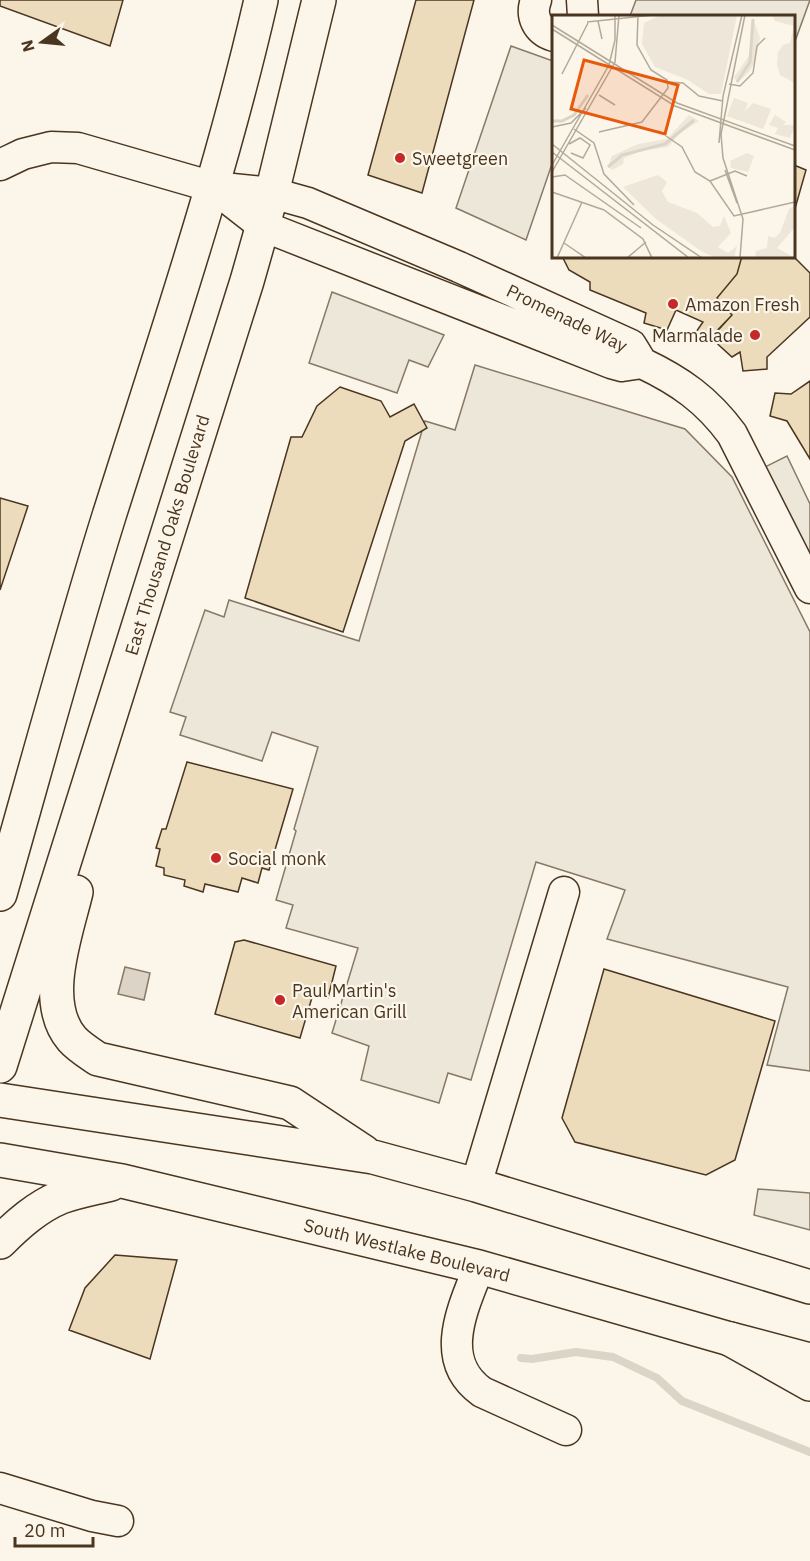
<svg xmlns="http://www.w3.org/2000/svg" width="810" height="1561" font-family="'IBM Plex Sans',sans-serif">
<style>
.parking{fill:#ede7d9;stroke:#887966;stroke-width:1.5}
.water{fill:#dcd4c6;stroke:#887966;stroke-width:1.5}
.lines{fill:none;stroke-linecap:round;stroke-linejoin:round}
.stream{stroke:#dcd4c6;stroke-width:8}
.building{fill:#ecdcbc;stroke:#4a3520;stroke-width:1.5}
.minor-casing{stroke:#4a3520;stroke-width:33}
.major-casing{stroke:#4a3520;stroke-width:36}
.highway-casing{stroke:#4a3520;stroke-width:36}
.minor{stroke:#fbf6e9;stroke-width:30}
.major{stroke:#fbf6e9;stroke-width:33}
.highway{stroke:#fbf6e9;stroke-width:33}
.poi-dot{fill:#c62828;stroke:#fbf6e9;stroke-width:2}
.labels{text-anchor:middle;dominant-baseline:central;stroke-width:4.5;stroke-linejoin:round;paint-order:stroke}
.poi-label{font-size:18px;fill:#4a3520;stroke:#fbf6e9;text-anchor:start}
.street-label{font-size:18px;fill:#4a3520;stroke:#fbf6e9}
.inset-river{fill:none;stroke:#dcd4c6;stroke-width:3}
.inset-road{fill:none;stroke:#b4a999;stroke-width:1.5}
.view{fill:#e8590c;fill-opacity:0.15;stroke:#e8590c;stroke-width:3}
.inset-edge{fill:none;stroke:#4a3520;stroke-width:3}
</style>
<rect width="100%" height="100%" fill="#fbf6e9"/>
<path class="parking" d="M 636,0 L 810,0 L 794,44 L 794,16 L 630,16 Z
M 511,46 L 553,61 L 553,161 L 526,240 L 456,208 Z
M 332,292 L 444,335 L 428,367 L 409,360 L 397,393 L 309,363 Z
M 475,365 L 685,429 L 732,477 L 810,632 L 810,1071 L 767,1065 L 788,987 L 607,939 L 625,890 L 536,862 L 471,1080 L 448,1073 L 439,1103 L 361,1080 L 369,1046 L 332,1033 L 358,948 L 286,928 L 293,905 L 276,900 L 296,831 L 294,829 L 318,747 L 272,732 L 262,761 L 180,735 L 186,717 L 170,712 L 205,610 L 224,617 L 229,600 L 359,641 L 425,421 L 455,430 Z
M 787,456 L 810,504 L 810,601 L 747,476 Z
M 758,1189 L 810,1193 L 810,1230 L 754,1215 Z"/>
<path class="water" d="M 125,967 L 150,973 L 144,1000 L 118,994 Z"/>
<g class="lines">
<path class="stream" d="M 521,1358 L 532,1359 L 576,1352 L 613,1357 L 657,1378 L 682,1401 L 810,1452"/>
</g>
<path class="building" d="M 0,0 L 123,0 L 110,46 L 0,6 Z
M 416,0 L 474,0 L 422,193 L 368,175 Z
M 794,165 L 806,170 L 794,212 Z
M 562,256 L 742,256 L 737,274 L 717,298 L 732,315 L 707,341 L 696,332 L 703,322 L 676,310 L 667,330 L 644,323 L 646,313 L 590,290 L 590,282 L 569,270 Z
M 742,256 L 793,256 L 810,273 L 810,317 L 767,357 L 767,369 L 743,371 L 740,352 L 732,357 L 711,338 L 732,315 L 717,298 L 737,274 Z
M 810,381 L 810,459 L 787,421 L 770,416 L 775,393 L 791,394 Z
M 340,387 L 381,401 L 390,417 L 414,404 L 427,428 L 405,441 L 343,632 L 245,598 L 291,437 L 302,437 L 317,406 Z
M 0,498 L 28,506 L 0,590 Z
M 187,762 L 293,789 L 269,870 L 262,868 L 258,883 L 242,878 L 238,892 L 205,884 L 203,892 L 184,886 L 185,880 L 164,875 L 164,868 L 156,866 L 160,849 L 156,848 L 162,829 L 166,829 Z
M 244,940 L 336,966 L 328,998 L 313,994 L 300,1038 L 215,1014 L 235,942 Z
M 604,969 L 775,1021 L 735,1160 L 706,1175 L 575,1142 L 562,1118 Z
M 115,1255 L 177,1260 L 150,1359 L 69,1330 L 85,1288 Z"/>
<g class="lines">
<g class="minor-casing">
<path id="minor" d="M 536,0 C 530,16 537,31 554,36
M 582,0 L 583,16
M 0,165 L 23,154 L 51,147 L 78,148 L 213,187 L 272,193 L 308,203 L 459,267 L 631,345 L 642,363
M 213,187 L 263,226 L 611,363 L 622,366 L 642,363
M 642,363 C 680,381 707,400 732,434 L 810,588
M 476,1185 L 564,892
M 479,1267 C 463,1308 437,1360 482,1392 L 566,1430
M 0,1488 L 92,1516 L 118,1521"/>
</g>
<g class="major-casing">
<path id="major" d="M 76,892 C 66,934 40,1002 72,1039 C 79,1047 89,1053 98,1059 L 290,1103 L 364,1152
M 0,894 C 36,768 70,641 109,516 C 163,345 221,175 261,0
M 0,1066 L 247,281 L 272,193 L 319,0
M 0,1100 L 373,1157 L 476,1185 L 810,1287
M 0,1160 L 122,1181 L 479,1267 L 730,1339 L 810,1360
M 0,1242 C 18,1224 37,1207 61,1197 C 77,1191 95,1188 111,1184"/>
</g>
<g class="highway-casing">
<path id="highway" d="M 730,1339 L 810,1384"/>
</g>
<use href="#minor" class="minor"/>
<use href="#major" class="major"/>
<use href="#highway" class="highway"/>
</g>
<g class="poi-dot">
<circle cx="400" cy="158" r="6"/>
<circle cx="673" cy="304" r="6"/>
<circle cx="755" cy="335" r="6"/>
<circle cx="216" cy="858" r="6"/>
<circle cx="280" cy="1000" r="6"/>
</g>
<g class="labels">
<g class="poi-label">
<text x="412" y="158">Sweetgreen</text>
<text x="685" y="304">Amazon Fresh</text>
<text x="743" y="335" text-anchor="end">Marmalade</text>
<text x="228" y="858">Social monk</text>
<text x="292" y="990">Paul Martin's<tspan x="292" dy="21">American Grill</tspan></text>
</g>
<g class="street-label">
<text transform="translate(567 318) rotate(26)">Promenade Way</text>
<text transform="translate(167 535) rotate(-73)">East Thousand Oaks Boulevard</text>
<text transform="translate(407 1250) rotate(14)">South Westlake Boulevard</text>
</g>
</g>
<g transform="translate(552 15)">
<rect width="243" height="243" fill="#fbf6e9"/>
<path d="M 109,0 L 185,0 L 169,79 L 157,79 L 136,65 L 103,52 L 90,29 L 92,8 ZM 220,0 L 243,0 L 243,68 L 228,60 L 225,50 L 226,37 L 231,30 L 238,28 L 242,11 L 223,6 ZM 195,138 L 202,141 L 196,157 L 179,153 L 178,146 ZM 106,160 L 115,167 L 110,176 L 116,187 L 145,198 L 161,212 L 168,211 L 172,201 L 179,218 L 166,232 L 176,238 L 185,231 L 182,243 L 164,243 L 149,236 L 104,204 L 71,172 ZM 243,191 L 242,213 L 225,233 L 243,243 L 203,243 L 204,236 L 215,233 L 216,221 L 222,223 L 228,218 L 237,194 Z" fill="#ede6d9"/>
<path d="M 201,3 L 208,23 L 203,46 L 198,56 L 185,68 L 182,62 L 197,41 ZM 137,100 L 147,106 L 128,118 L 116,132 L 89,136 L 72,143 L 71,149 L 60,155 L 56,151 L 60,141 L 86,129 L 115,124 Z" fill="#ede6d9"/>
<path d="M 182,83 L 196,88 L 192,97 L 201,88 L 219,94 L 211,114 L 175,101 ZM 223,100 L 234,107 L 231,110 L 243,110 L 238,123 L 223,119 L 226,113 L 217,110 Z" fill="#ede6d9"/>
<path class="inset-river" d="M 185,67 L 198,47 L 201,4M 0,106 L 10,106 L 22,100 L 36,80M 56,152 L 70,140 L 113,129 L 142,105"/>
<path class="inset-road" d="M 46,6 L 50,24M 35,7 L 101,0M 0,10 L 125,88 L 243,131M 0,14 L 123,91 L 243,135M 10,59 L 36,8M 116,67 L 131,68 L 147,81 L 171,86M 177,69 L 188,71 L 201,58 L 205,31 L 213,23M 47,80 L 63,90M 0,112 L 19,108 L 34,93M 22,114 L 42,128 L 52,159 L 82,190M 47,117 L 90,107 L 116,73 L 115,65 L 99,55 L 85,30 L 86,0M 114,121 L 130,132 L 143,157 L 158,166 L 182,201 L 243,187M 167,128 L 171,81 L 190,0M 0,129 L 101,210 L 150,243M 17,129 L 28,123 L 38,130 L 31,143 L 19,138M 0,137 L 137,243M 0,150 L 57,50 L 63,25 L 63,0M 173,155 L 185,188M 0,157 L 63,47 L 67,0M 0,162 L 13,160 L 89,213M 158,166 L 183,156 L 195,161M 0,177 L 52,195 L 91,224 L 100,243M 12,228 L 34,243M 5,243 L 30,187M 75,243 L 94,227M 188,243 L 191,204 L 171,143 L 169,119 L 193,0"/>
<path class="view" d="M 32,45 L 126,70 L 113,119 L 19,94 Z"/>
<rect width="243" height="243" class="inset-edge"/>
</g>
<g transform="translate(42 42) rotate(255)" stroke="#fbf6e9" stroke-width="4.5" paint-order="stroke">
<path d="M0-4.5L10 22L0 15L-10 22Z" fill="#4a3520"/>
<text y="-9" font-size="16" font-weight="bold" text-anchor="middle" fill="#4a3520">N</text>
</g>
<path d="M15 1537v9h78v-9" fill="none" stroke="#4a3520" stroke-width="3"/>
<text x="24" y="1537" font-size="18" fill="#4a3520" stroke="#fbf6e9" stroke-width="4.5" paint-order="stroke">20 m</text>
</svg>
